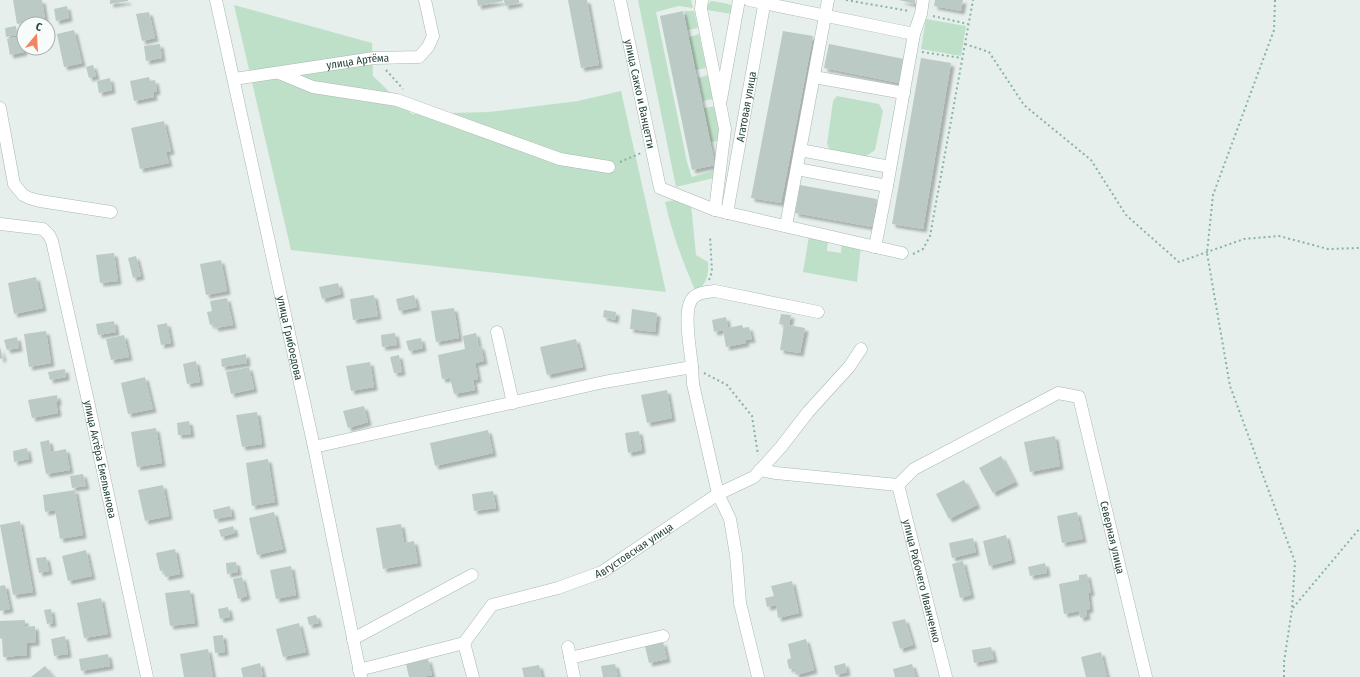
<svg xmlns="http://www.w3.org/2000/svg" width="1360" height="677" font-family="'Fira Sans Condensed',sans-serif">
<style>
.green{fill:#bfe0c8}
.building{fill:#bbcac4;filter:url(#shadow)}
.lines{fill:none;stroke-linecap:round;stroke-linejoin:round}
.minor-casing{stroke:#a8b8b2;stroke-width:13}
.path{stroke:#86b3a5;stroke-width:2;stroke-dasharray:2 3;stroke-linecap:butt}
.minor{stroke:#fff;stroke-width:12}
.labels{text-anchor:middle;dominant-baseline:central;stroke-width:3;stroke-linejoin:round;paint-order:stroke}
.street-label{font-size:11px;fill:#24423a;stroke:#f7fbf9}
</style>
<defs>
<filter id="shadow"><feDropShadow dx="3.5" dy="3.5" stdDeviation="1" flood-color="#0004"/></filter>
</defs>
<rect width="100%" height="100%" fill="#e6efeb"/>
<path class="green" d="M 638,0 L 691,0 L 693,8 L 679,6 L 656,12 L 687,162 L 692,177 L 719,169 L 718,177 L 676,187 Z
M 711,1 L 724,3 L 731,5 L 732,8 L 732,14 L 707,10 L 707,6 Z
M 234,5 L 372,43 L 373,76 L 412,114 L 489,112 L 578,101 L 621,91 L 666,292 L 291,250 Z
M 684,11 L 694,11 L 698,28 L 688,30 Z
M 926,19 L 966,26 L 961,56 L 921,49 Z
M 699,34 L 706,68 L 696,70 L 689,37 Z
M 708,75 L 713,99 L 703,101 L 698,78 Z
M 837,96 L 879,104 L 883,111 L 875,150 L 865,157 L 831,152 L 827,144 L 833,101 Z
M 716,106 L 720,135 L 718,141 L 711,142 L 704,108 Z
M 679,199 L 691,204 L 696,255 L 708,262 C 709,274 707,284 696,292 C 683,263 672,233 665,202 Z
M 809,236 L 828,241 L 827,251 L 841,253 L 842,243 L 861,246 L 857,282 L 803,272 Z"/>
<path class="building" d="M 13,0 L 42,0 L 45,19 L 17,24 Z
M 110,0 L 128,0 L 128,1 L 110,4 Z
M 477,0 L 503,0 L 503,1 L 478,6 Z
M 504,0 L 519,0 L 519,3 L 505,6 Z
M 568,0 L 587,0 L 599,65 L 581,68 Z
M 899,0 L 915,0 L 915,4 Z
M 935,0 L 963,0 L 961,11 L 934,6 Z
M 67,6 L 69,18 L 56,21 L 54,9 Z
M 683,11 L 715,165 L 692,170 L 660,16 Z
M 149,12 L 155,38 L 142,41 L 136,14 Z
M 16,26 L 17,35 L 6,37 L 5,28 Z
M 74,30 L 82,63 L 64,67 L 57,34 Z
M 783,31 L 813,36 L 781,203 L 751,198 Z
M 21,36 L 24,52 L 10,55 L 7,39 Z
M 160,44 L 162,58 L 146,61 L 144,46 Z
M 829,44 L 904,59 L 899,83 L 824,68 Z
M 921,58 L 951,63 L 923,229 L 892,224 Z
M 93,65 L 96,76 L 89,78 L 86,67 Z
M 149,77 L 150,81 L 155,80 L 157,91 L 153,92 L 154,97 L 134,101 L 130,81 Z
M 110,78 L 112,90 L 99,93 L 97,81 Z
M 164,121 L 171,151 L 166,152 L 169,163 L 140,169 L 131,128 Z
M 800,185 L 877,199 L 872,227 L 795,213 Z
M 114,253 L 118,281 L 100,283 L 96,255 Z
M 136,256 L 141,276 L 133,278 L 128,258 Z
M 221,260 L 227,291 L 206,295 L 200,264 Z
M 36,277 L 43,308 L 14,314 L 8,283 Z
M 338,283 L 341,294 L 322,299 L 319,287 Z
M 374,295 L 378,316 L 353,320 L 350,299 Z
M 414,295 L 417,307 L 399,311 L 396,299 Z
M 227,298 L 233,325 L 215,328 L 214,324 L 210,325 L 207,312 L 212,311 L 210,301 Z
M 454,308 L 459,338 L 436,342 L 431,311 Z
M 632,309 L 657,313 L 655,332 L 630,329 Z
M 604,310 L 616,312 L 615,320 L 603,317 Z
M 781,314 L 791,315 L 789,325 L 805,328 L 800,353 L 780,350 L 784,325 L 779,324 Z
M 726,317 L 728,328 L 742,325 L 743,328 L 749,327 L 752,339 L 745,340 L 746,343 L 726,347 L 723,330 L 714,332 L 712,320 Z
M 114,321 L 116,332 L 98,335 L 96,324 Z
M 167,323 L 171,343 L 161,345 L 157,325 Z
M 46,331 L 51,363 L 29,367 L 24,334 Z
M 395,333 L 397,345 L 382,347 L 381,335 Z
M 476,333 L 479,347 L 481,346 L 484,361 L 475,363 L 478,379 L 473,380 L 475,390 L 454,394 L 450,378 L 442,379 L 438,355 L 465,349 L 463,336 Z
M 124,335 L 129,357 L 111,360 L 106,339 Z
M 17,337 L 19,348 L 7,350 L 4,340 Z
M 421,338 L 423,348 L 409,351 L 406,341 Z
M 576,339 L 583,367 L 547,375 L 540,347 Z
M 0,347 L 3,358 L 0,359 Z
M 246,354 L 247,363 L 222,367 L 221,359 Z
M 399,355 L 402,372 L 394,373 L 390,357 Z
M 196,361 L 200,382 L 187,384 L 183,364 Z
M 370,362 L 374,387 L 351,391 L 346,366 Z
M 249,367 L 254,389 L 231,394 L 226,372 Z
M 65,369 L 66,377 L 50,380 L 48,372 Z
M 145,377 L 153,409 L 128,414 L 121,383 Z
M 667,390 L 672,418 L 647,423 L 641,395 Z
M 57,395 L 58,402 L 56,402 L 58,413 L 32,418 L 28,400 Z
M 364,406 L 368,422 L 348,428 L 343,411 Z
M 257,412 L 262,444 L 242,447 L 236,415 Z
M 189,421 L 191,434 L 178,435 L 177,423 Z
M 156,428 L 162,463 L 137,467 L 131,432 Z
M 488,430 L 493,453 L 435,466 L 430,443 Z
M 639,431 L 642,450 L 628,453 L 625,433 Z
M 1055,436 L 1060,466 L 1030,472 L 1024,442 Z
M 49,440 L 51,452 L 66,449 L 70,470 L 46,474 L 40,442 Z
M 27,448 L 29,459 L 14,462 L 13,451 Z
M 1001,456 L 1015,482 L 993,493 L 979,468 Z
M 268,459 L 275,502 L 252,506 L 246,463 Z
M 83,474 L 86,486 L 72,488 L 70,476 Z
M 964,480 L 977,505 L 949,519 L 936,494 Z
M 163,485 L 169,516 L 145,521 L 138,490 Z
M 75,490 L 83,535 L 60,539 L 55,510 L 45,512 L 43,495 Z
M 493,491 L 496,508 L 474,511 L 472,494 Z
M 230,506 L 232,516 L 215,519 L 213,510 Z
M 274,512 L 283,549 L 257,555 L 249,518 Z
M 1077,512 L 1083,539 L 1062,543 L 1057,516 Z
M 20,521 L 33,592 L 13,595 L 0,525 Z
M 401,524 L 404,543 L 414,541 L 418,563 L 383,569 L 376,528 Z
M 233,526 L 235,533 L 221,537 L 219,530 Z
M 1006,535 L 1012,560 L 989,566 L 983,541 Z
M 973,538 L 976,552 L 952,558 L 949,543 Z
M 175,549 L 180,574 L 165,577 L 164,570 L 160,571 L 156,553 Z
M 86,550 L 92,576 L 68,581 L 62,556 Z
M 46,557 L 49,571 L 39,573 L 36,558 Z
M 963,561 L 971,595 L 960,598 L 952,564 Z
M 236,562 L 238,572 L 227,574 L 226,563 Z
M 1045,563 L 1047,573 L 1030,576 L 1028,567 Z
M 291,566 L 296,595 L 276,599 L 270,570 Z
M 1087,574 L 1091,592 L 1088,593 L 1090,609 L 1086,610 L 1087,616 L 1080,618 L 1079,611 L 1064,614 L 1059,584 L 1079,580 L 1079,575 Z
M 242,577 L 247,596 L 238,599 L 233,579 Z
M 792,581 L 799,613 L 778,618 L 776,605 L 767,607 L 765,598 L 774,596 L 771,586 Z
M 5,585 L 10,609 L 0,611 L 0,586 Z
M 190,590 L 195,623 L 170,626 L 165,593 Z
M 101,598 L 108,634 L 84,638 L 77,603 Z
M 228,607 L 230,617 L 220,619 L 218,609 Z
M 51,609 L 53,623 L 47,624 L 44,610 Z
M 316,615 L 319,623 L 309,625 L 307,617 Z
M 905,619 L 913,645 L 900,649 L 892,622 Z
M 25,620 L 25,627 L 35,626 L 36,642 L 27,643 L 27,655 L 3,657 L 2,638 L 0,639 L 0,621 Z
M 299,623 L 306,652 L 283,657 L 276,629 Z
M 223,635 L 225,652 L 215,653 L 213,636 Z
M 65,636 L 68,654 L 54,656 L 51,639 Z
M 806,639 L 814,670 L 796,675 L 794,668 L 789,669 L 787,660 L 791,658 L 788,644 Z
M 663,642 L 667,659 L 649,663 L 645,646 Z
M 991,647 L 994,659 L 974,663 L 972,650 Z
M 208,649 L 213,677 L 184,677 L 180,654 Z
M 1101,652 L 1107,677 L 1086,677 L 1081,657 Z
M 108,654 L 110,666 L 81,671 L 79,659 Z
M 428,659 L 432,675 L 422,677 L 409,677 L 406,664 Z
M 260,663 L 263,676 L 243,677 L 241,668 Z
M 845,663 L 847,672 L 836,675 L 834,666 Z
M 615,664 L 618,677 L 603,677 L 601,666 Z
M 912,664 L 916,677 L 895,677 L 893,669 Z
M 539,665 L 542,677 L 524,677 L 522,668 Z
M 45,666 L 54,677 L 31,677 Z"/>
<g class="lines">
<g class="minor-casing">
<g id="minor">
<path id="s1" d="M 216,0 L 314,447 L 361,677"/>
<path id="s2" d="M 620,0 L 660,188 L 715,210 L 902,253"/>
<path d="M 702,0 L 701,9 L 725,129 L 715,210"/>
<path d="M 749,0 L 914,34"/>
<path d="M 279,73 L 313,87 L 397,100 L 560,159 L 609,167"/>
<path d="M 814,77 L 904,93"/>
<path id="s3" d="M 234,79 L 374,58 L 419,57 L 428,47 L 433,36 L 425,0"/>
<path d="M 721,99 L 739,0"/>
<path d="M 0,108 L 14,184 L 23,195 L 29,198 L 40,201 L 111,212"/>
<path d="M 800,150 L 890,167"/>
<path d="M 797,169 L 887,186 L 914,34 L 921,14 L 923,0"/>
<path id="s4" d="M 727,213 L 765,0"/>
<path id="s5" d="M 0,224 L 43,229 L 49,235 L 52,241 L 88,401 L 147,677"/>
<path d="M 786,226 L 828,0"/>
<path d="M 875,247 L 887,186"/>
<path d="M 497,332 L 513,403"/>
<path d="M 692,367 L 693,384 L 718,494 L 730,519 L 736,555 L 740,603 L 758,677"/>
<path d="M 314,447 L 604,382 L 692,367 C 691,351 681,307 694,297 C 699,292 708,292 715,291 L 818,312"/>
<path d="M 760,470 L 776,473 L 898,485"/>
<path id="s6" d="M 898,485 L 914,469 L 1058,393 L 1079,397 L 1146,677"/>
<path id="s7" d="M 898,485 L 946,677"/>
<path d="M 353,639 L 472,575"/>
<path d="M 464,643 L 473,677"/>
<path d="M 568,647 L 574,677"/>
<path d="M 570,658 L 663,636"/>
<path id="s8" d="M 359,670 L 464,643 L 492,605 L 558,588 L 602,572 L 718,494 L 754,477 L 781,447 L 808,412 L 849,367 L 861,349"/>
</g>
</g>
<path class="path" d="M 846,0 L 909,11
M 1275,0 L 1274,30 L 1213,195 L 1207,253 L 1230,386 L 1295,562 L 1292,609
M 933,16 L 968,24
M 965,44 L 989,52 L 1024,105 L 1091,160 L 1126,215 L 1179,262 L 1244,239 L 1279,236 L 1328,249 L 1360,248
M 922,52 L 962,58
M 386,70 L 403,89
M 620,162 L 641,153
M 913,254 L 923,249 L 930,236 L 973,0
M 709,280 L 712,272 L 710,236
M 704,373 L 727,385 L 752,416 L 758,455
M 1284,677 L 1284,662 L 1292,609 L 1360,528"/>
<use href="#minor" class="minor"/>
</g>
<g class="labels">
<g class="street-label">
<text stroke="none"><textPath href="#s3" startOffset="125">улица Артёма</textPath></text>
<text stroke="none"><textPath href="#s2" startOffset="96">улица Сакко и Ванцетти</textPath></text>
<text stroke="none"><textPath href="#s4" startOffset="108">Агатовая улица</textPath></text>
<text stroke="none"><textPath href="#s1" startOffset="346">улица Грибоедова</textPath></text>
<text stroke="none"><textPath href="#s5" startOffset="282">улица Актёра Емельянова</textPath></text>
<text stroke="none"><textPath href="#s6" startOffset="351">Северная улица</textPath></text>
<text stroke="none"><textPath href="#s8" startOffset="309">Августовская улица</textPath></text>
<text stroke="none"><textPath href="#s7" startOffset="99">улица Рабочего Иванченко</textPath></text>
</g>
</g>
<g transform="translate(36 36) rotate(18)"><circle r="19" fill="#f7fbf9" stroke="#a3b1ad"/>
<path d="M0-3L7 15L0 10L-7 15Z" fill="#f4845f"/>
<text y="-6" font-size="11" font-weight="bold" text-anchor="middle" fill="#24423a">С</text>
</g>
</svg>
